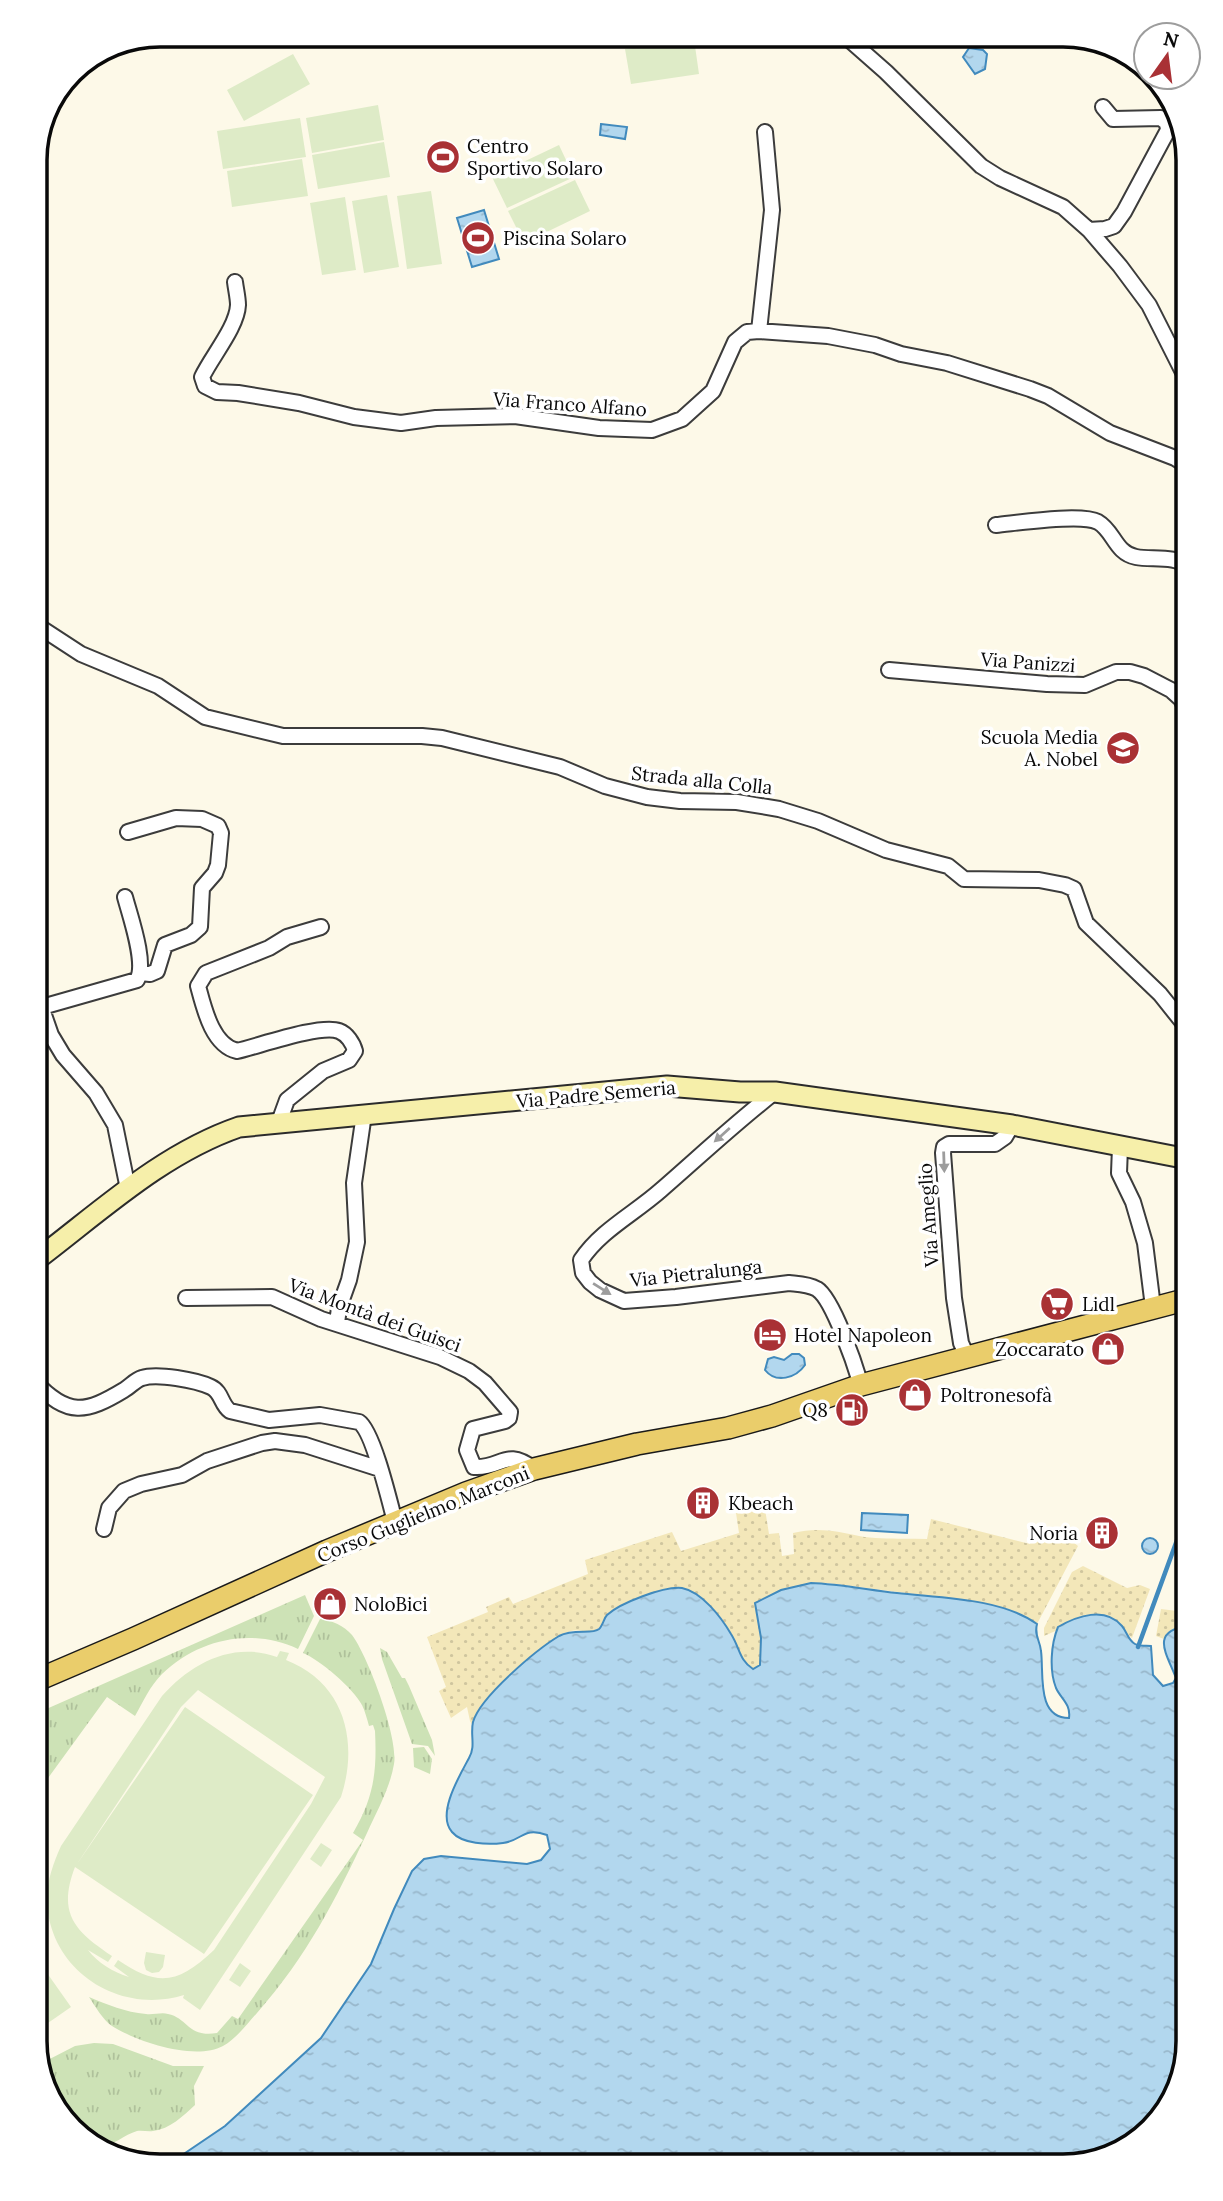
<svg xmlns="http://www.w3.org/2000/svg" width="1223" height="2201" font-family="Lora,serif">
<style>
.grass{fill:url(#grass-tufts)}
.sand{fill:url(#sand-dots)}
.pitch{fill:#deebc7;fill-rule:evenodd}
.water{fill:url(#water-ripples);stroke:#418abd;stroke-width:2}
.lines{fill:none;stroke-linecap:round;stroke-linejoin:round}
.stream{stroke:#418abd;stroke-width:4.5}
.minor-casing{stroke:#3c3c3c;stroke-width:18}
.secondary-casing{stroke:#2b2b2b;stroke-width:23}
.primary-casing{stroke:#1a1a1a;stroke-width:24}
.minor{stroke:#fff;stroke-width:14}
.secondary{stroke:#f6efaa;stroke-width:19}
.primary{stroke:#eacd6b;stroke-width:21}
.oneway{fill:#9d9d9d}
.labels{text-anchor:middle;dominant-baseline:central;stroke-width:7;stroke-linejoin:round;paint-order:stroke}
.poi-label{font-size:19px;fill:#090909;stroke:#fff;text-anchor:start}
.street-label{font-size:19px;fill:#090909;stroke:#fff}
.rim{fill:none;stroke:#090909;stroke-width:3.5}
</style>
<defs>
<pattern id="grass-tufts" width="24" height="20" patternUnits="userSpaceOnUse" patternTransform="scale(1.75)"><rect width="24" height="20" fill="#cde2b6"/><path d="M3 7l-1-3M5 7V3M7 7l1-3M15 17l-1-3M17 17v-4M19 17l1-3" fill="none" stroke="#afc19b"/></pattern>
<pattern id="sand-dots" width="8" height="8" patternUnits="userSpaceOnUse" patternTransform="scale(1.75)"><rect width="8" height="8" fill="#f3e7b9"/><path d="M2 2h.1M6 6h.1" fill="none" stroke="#cfc59e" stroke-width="1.8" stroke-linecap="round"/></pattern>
<pattern id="water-ripples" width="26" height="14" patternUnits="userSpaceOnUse" patternTransform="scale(1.75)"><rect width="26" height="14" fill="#b2d7ee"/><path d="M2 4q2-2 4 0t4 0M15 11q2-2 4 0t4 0" fill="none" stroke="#98b7cb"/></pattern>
</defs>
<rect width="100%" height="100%" fill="#fdf9e8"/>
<path class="grass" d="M 305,1595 L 314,1616 L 298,1649 C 252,1627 198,1639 162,1674 C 150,1686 143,1702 135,1716 L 107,1697 L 35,1796 L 35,1714 Z
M 320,1619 C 332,1620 344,1626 352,1635 C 368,1656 399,1739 394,1764 C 390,1788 377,1811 367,1833 C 335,1901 307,1956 257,2013 C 247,2024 236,2039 223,2046 C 195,2061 137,2042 112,2026 C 103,2020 95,2006 89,1997 C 108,2005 125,2012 146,2014 C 153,2015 162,2012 168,2014 C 188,2018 188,2038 217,2033 L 232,2016 L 238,2019 L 363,1840 L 353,1833 C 374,1797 377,1772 375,1731 L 373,1725 L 369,1726 C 367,1719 365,1711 362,1705 C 353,1688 320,1660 303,1653 Z
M 380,1648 L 387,1652 L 402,1678 L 405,1678 L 409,1686 L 432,1740 L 435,1756 L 428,1746 L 412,1744 L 382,1659 Z
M 424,1747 L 432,1759 L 430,1774 L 414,1767 L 413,1748 Z
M 94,2043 L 113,2044 L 173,2066 L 204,2066 L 194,2086 L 195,2105 C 183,2116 170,2129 153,2131 C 148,2132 142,2130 137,2131 C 122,2135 110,2151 90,2145 L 45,2089 L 40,2064 L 75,2046 Z"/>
<path class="sand" d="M 765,1509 L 769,1534 L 779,1533 L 782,1556 L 794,1554 L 793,1533 C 817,1527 836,1531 859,1536 C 880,1540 905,1538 927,1539 L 931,1519 L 1030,1544 L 1033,1532 L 1046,1540 L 1057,1529 L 1078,1546 L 1037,1624 L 1027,1617 L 1012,1611 L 969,1601 L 827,1583 L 755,1604 L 761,1638 L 760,1665 L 753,1669 C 739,1660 740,1648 731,1634 C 723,1620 706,1598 691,1591 C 673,1583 619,1602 606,1616 C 602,1620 602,1626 597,1629 C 589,1635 580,1628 571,1631 C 547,1636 476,1702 473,1726 L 470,1721 L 467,1707 L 451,1718 L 439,1691 L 446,1687 L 427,1637 L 488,1612 L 486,1607 L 509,1597 L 513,1604 L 588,1574 L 585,1560 L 672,1532 L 681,1551 L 739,1533 L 736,1513 Z
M 1083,1566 L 1127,1588 L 1140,1585 L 1150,1589 L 1132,1638 L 1119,1626 L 1078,1621 L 1044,1636 L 1044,1628 L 1072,1572 Z
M 1188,1594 L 1188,1626 C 1178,1627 1168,1628 1164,1639 L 1156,1636 L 1161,1609 L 1177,1611 L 1181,1595 Z"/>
<path class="pitch" d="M 694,39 L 699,74 L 631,84 L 625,49 Z
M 293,54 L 310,84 L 244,121 L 227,90 Z
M 378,105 L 384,140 L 312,153 L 306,118 Z
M 300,118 L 306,157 L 223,169 L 217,131 Z
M 384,142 L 390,177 L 318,189 L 312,155 Z
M 559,145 L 574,177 L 507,208 L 492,177 Z
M 302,159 L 308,196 L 232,207 L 227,171 Z
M 575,180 L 590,211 L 524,243 L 508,211 Z
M 431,191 L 442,264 L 407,269 L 397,196 Z
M 387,195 L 399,267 L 364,273 L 352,201 Z
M 345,197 L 356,270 L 322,275 L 310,203 Z
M 280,1651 L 289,1653 L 286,1660 C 345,1683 359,1742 341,1797 L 200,2010 L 183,1998 L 184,1995 C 120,2015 51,1972 47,1903 C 46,1883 53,1864 61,1846 L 162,1696 C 191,1663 233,1641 277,1657 ZM 198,1690 L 325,1777 L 311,1804 L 214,1950 C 179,1983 159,1988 118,1960 L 114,1966 L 129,1977 C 113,1972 98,1963 88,1950 L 108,1962 L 112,1956 C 75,1931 57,1914 75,1867 L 204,1954 L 313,1795 L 185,1707 L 77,1864 L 181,1707 Z
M 321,1843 L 332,1850 L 321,1867 L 310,1859 Z
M 146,1952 L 165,1955 L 163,1967 L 159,1972 L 152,1973 L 146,1970 L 144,1963 Z
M 35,1956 L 71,2007 L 35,2032 Z
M 240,1963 L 251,1971 L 240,1987 L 229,1980 Z"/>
<path class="water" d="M 969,48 L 983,50 L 987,54 L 985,69 L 975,74 L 963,57 Z
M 601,124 L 627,127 L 625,139 L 600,135 Z
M 484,210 L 499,259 L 472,267 L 457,218 Z
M 792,1354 L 799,1354 L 804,1358 L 805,1365 C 796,1378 776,1384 765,1370 L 768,1359 L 774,1357 L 784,1360 Z
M 862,1513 L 908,1515 L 907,1533 L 861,1530 Z
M1142 1546a8 8 0 1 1 16 0a8 8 0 1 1-16 0Z
M 811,1583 C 840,1584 869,1590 897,1593 C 940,1598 1001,1598 1037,1624 C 1034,1636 1040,1640 1041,1651 C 1044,1673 1036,1718 1069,1718 C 1071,1704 1061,1699 1056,1688 C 1049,1670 1051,1644 1058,1627 C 1077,1616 1105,1606 1122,1626 C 1127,1632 1128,1640 1135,1644 C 1140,1647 1145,1645 1151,1646 L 1153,1675 L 1163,1686 L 1173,1683 L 1176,1678 C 1167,1654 1149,1631 1188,1626 L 1188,2049 L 1167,2111 L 1111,2156 L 1063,2166 L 166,2166 L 225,2126 L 321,2038 L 371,1964 L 394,1909 L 412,1871 L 424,1859 L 441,1856 L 527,1864 L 541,1860 L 550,1849 L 547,1835 C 523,1826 522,1841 503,1843 C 488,1845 462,1844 452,1832 C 436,1814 460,1775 469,1758 C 476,1746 470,1735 473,1722 C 480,1697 536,1650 559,1636 C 574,1628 592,1635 599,1629 C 603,1625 604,1618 607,1615 C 620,1603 664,1586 682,1588 C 702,1592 721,1617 731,1634 C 740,1648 739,1660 753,1669 L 760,1665 L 761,1638 L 755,1603 L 781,1590 Z"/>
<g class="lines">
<path class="stream" d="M 1138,1647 L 1188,1510"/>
<g class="minor-casing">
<path id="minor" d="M 844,35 L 886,72 L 981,166 L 1000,178 L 1063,207 L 1089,230 L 1120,266 L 1149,305 L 1188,382
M 1089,230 L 1105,229 L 1114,226 L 1124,212 L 1168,130 L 1167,123 L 1161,118 L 1113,119 L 1103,107
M 235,282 C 236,290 238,298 238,305 C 237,327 212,356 202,377 L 205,386 L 217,392 L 238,393 L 299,403 L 354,417 L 401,423 L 436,418 L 515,416 L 599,428 L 652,430 L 682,419 L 713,391 L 735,342 L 747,332 L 759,331 L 828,336 L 875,345 L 901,354 L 947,363 L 1030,389 L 1048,396 L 1110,433 L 1175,458 L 1188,466
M 759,331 L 772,210 L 765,132
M 996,525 C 1017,523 1081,513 1098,522 C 1114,531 1115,553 1136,557 C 1152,560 1176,555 1188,567
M 35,624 L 81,654 L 158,686 L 205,717 L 283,736 L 422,736 L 442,738 L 560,767 L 605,786 L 647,797 L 680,801 L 737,802 L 779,809 L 818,821 L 886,850 L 948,866 L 964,879 L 1039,880 L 1065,885 L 1074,889 L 1086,923 L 1160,994 L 1188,1029
M 889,670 L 1047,684 L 1085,685 L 1116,672 L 1130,672 L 1144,676 L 1171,690 L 1181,699 L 1188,713
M 128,832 L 176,818 L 202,819 L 218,826 L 221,833 L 218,865 L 215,873 L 202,888 L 200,927 L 191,935 L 165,945 L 157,971 L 150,974 L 141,973
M 35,989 L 51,1035 L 63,1055 L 96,1093 L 115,1125 L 128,1189
M 42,1007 L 137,980 C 147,964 130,916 125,897
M 775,1092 C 735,1123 699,1157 661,1190 C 634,1214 601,1230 581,1260 L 583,1273 L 590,1282 L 600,1290 L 624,1301 L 676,1297 L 789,1283 C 798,1284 808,1284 817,1289 C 833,1299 855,1365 861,1385
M 279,1122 L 287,1100 L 323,1071 L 349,1060 L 355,1051 C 353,1043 347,1034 339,1031 C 320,1024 259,1046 237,1051 C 212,1045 204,1008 198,986 L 206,973 L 269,948 L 287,937 L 321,927
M 1120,1147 L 1119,1173 L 1133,1202 L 1145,1243 L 1153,1307
M 186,1298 L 272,1297 L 321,1319 L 440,1357 L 469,1371 L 485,1383 L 510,1412 L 509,1418 L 505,1421 L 473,1429 L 467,1450 L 474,1467 C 502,1469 505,1447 534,1469
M 337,1323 L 339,1308 L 349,1280 L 357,1242 L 354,1183 L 364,1114
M 967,1356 L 961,1343 L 954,1298 L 943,1153 L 944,1147 L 949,1144 L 995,1144 L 1005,1137 L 1012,1125
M 35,1382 C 68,1417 86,1413 124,1390 C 131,1386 135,1380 142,1378 C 157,1373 196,1380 211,1387 C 222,1392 221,1405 230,1411 L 269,1420 L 320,1415 L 359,1422 C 373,1431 390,1503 395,1522
M 104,1529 L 109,1508 L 124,1491 L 141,1484 L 182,1475 L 207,1461 L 262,1443 L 275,1441 L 305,1445 L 380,1469"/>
</g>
<g class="secondary-casing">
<path id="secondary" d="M 35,1261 C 100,1212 161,1154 239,1127 L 667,1086 L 740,1092 L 775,1092 L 1012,1125 L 1188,1159"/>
</g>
<g class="primary-casing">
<path id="primary" d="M 35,1681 L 133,1639 L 327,1551 L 466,1493 L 534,1469 L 637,1444 L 728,1428 L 772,1416 L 861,1385 L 1188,1299"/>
</g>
<use href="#minor" class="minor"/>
<use href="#secondary" class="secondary"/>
<use href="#primary" class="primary"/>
</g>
<defs><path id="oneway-solid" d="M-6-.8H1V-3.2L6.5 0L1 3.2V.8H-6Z" transform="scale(1.75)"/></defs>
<g class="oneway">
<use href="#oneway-solid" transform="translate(722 1135) rotate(138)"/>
<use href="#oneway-solid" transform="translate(944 1162) rotate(88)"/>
<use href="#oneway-solid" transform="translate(602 1289) rotate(32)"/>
</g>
<defs>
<g id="stadium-disc" transform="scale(1.75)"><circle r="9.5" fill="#a93135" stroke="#fff"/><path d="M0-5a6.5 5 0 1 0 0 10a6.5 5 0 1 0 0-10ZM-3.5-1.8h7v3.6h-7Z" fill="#fff"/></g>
<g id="school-disc" transform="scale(1.75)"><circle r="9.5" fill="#a93135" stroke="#fff"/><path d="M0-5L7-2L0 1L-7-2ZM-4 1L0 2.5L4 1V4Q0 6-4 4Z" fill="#fff"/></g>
<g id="supermarket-disc" transform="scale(1.75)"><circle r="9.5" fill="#a93135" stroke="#fff"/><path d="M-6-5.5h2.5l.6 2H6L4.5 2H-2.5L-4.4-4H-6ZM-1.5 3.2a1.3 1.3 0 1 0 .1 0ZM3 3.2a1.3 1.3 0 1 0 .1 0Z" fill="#fff"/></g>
<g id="hotel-disc" transform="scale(1.75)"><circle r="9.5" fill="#a93135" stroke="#fff"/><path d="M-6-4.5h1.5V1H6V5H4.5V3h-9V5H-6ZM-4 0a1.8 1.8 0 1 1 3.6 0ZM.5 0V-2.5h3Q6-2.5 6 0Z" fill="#fff"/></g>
<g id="shop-disc" transform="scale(1.75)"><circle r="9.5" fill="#a93135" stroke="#fff"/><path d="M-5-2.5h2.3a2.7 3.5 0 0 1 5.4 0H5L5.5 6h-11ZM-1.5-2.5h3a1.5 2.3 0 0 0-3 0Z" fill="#fff"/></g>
<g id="fuel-disc" transform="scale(1.75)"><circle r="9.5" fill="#a93135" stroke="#fff"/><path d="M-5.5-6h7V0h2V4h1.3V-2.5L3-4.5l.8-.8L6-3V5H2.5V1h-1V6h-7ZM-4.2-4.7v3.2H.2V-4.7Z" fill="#fff"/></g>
<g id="building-disc" transform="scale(1.75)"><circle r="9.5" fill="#a93135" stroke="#fff"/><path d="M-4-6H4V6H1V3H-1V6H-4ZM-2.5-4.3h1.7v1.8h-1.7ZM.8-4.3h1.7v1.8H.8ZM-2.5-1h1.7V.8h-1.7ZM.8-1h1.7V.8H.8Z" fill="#fff"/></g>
</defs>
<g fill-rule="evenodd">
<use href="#stadium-disc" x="443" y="157"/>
<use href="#stadium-disc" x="478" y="238"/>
<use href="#school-disc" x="1123" y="748"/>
<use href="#supermarket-disc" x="1057" y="1304"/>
<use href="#hotel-disc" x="770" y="1335"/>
<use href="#shop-disc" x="1108" y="1349"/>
<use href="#shop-disc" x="915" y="1395"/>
<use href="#fuel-disc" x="852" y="1410"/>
<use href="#building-disc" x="703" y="1503"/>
<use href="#building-disc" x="1102" y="1533"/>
<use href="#shop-disc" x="330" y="1604"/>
</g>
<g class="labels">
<g class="poi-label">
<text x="467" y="146">Centro<tspan x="467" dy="22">Sportivo Solaro</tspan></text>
<text x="503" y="238">Piscina Solaro</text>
<text x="1098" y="737" text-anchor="end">Scuola Media<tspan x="1098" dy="22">A. Nobel</tspan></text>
<text x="1082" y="1304">Lidl</text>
<text x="794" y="1335">Hotel Napoleon</text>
<text x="1084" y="1349" text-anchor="end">Zoccarato</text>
<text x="940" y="1395">Poltronesofà</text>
<text x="828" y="1410" text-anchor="end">Q8</text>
<text x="728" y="1503">Kbeach</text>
<text x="1078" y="1533" text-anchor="end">Noria</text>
<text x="354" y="1604">NoloBici</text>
</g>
<g class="street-label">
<text transform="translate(570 404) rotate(4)">Via Franco Alfano</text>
<text transform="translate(1028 662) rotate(4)">Via Panizzi</text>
<text transform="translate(702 780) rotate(6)">Strada alla Colla</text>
<text transform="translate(596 1094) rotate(-5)">Via Padre Semeria</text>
<text transform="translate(928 1215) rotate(-94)">Via Ameglio</text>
<text transform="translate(696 1273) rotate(-6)">Via Pietralunga</text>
<text transform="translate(375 1315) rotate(20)">Via Montà dei Guisci</text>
<text transform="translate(423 1514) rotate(-22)">Corso Guglielmo Marconi</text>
</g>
</g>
<path d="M0 0H1223V2201H0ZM160 47H1063A113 113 0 0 1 1176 160V2041A113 113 0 0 1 1063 2154H160A113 113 0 0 1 47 2041V160A113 113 0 0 1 160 47Z" fill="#fff" fill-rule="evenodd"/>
<path class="rim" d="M160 47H1063A113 113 0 0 1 1176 160V2041A113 113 0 0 1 1063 2154H160A113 113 0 0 1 47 2041V160A113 113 0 0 1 160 47Z"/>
<g transform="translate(1167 56) rotate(14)"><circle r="33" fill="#ffffff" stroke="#9d9d9d" stroke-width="2"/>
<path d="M0-5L12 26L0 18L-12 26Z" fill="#a93135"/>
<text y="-10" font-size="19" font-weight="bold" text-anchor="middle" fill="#090909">N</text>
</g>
</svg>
